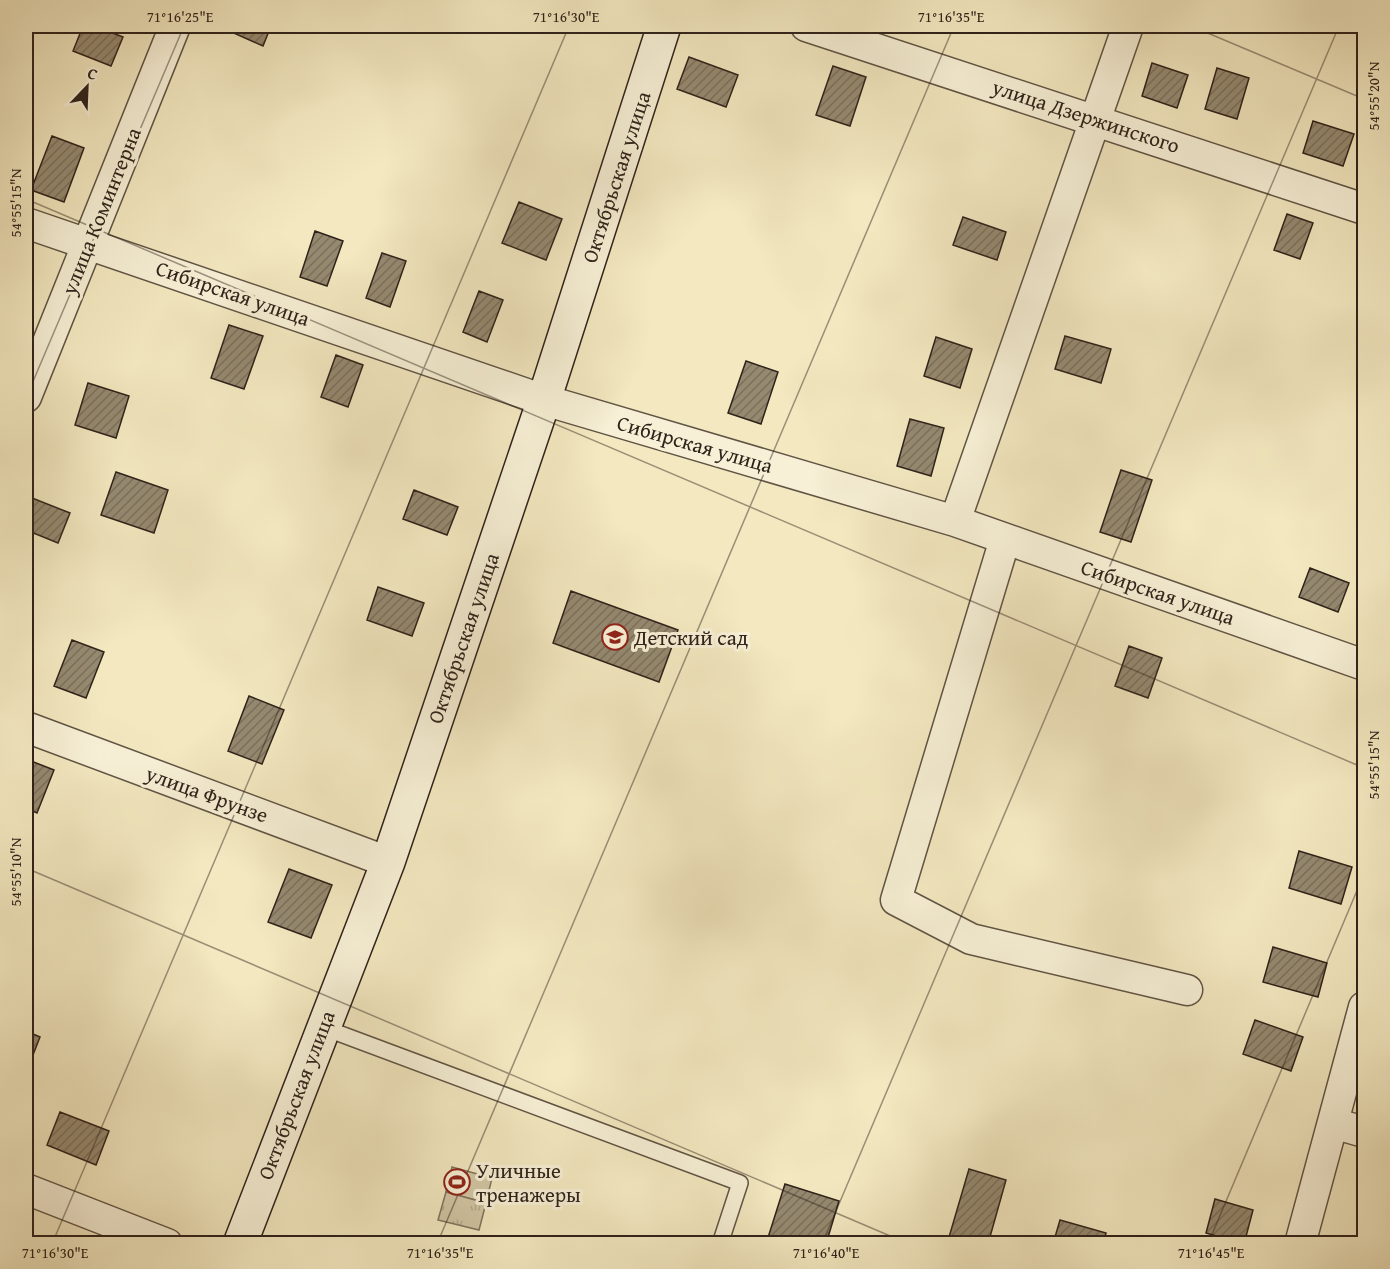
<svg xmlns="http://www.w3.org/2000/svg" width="1390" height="1269" font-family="'Gentium Book Plus',serif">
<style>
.grass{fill:#d2c6a4;stroke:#80745f;stroke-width:1.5}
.park{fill:url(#park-tufts);stroke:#80745f;stroke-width:1.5}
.building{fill:url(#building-hatch);stroke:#2f221a;stroke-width:1.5}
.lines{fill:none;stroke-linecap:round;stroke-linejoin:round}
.lane-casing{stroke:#605444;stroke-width:18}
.street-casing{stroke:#605444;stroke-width:33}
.secondary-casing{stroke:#2f221a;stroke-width:36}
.lane{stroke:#f7f0d6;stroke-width:15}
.street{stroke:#f7f0d6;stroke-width:30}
.secondary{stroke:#f7f0d6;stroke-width:33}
.ticks{fill:none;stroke:#2f221a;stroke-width:1.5;stroke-opacity:0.45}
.labels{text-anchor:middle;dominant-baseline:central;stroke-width:6;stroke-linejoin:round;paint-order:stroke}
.street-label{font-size:21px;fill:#2f221a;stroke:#f7f0d6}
.poi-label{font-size:21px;fill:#2f221a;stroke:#f7f0d6;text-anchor:start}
.neatline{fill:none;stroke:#2f221a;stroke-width:2}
.ticks-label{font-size:15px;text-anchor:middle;fill:#2f221a}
</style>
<defs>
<pattern id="park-tufts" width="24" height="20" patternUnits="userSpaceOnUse" patternTransform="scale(1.5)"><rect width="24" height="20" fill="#d2c6a4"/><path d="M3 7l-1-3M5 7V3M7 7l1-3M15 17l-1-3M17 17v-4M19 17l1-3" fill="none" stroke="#b5aa8d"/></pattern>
<pattern id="building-hatch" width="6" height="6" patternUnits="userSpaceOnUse" patternTransform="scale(1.5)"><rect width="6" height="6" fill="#958970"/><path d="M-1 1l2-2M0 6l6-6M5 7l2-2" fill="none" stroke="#7a705b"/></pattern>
</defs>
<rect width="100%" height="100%" fill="#f3e8c0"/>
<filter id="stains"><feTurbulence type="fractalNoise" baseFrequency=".00333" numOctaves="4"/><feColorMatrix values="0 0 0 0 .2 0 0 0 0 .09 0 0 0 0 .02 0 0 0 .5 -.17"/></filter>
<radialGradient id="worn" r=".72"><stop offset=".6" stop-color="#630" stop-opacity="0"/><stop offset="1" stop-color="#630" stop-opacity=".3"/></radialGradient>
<path class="grass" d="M 452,1167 L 492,1178 L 486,1203 L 446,1192 Z"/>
<path class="park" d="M 446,1192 L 486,1203 L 479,1230 L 438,1220 Z"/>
<path class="building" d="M 83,26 L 94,26 L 123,37 L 111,66 L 73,51 Z
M 232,26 L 271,26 L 263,46 L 229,31 Z
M 689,57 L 738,75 L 726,107 L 677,89 Z
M 1152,63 L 1188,75 L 1177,108 L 1142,96 Z
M 833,66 L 866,77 L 850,126 L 816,115 Z
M 1217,68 L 1249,78 L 1237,119 L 1205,109 Z
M 1313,121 L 1354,134 L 1343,166 L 1303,153 Z
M 52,136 L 84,148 L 64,202 L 31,190 Z
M 519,202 L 562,219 L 546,260 L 502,243 Z
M 1287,214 L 1313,223 L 1300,259 L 1274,250 Z
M 963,217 L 1006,232 L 997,260 L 953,245 Z
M 315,231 L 343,241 L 327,286 L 300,277 Z
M 382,253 L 406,261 L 390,307 L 366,298 Z
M 479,291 L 503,300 L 487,342 L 463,332 Z
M 229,325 L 263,336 L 244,389 L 211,378 Z
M 1065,336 L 1111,349 L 1101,383 L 1055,369 Z
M 936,337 L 972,349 L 960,388 L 924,376 Z
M 336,355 L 363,365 L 348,407 L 321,397 Z
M 746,361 L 778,372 L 761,424 L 728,413 Z
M 88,383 L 129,396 L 116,438 L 75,425 Z
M 910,419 L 944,428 L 931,476 L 897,466 Z
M 1121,470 L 1152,480 L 1131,542 L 1100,532 Z
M 116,472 L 168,490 L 154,533 L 101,515 Z
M 414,490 L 458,507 L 447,535 L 403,519 Z
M 27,496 L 70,513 L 58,543 L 26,530 Z
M 1310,568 L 1349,583 L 1338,612 L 1299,597 Z
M 378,587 L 424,603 L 412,636 L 367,620 Z
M 571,591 L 678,630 L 659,682 L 553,643 Z
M 72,640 L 104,652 L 86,698 L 54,686 Z
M 1129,646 L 1162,658 L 1148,698 L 1115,686 Z
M 249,696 L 284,710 L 262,764 L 228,751 Z
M 26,759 L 54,770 L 37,813 L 26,808 Z
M 1299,851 L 1352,867 L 1341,904 L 1289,888 Z
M 289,869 L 332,885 L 311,938 L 268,922 Z
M 1273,947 L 1327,963 L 1318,997 L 1263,982 Z
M 1255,1020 L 1303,1037 L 1291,1071 L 1243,1054 Z
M 26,1031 L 40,1037 L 26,1073 Z
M 60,1112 L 109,1131 L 96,1165 L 47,1145 Z
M 969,1169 L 1006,1180 L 988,1244 L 947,1244 Z
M 785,1184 L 839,1201 L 826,1244 L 766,1244 Z
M 1215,1199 L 1253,1210 L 1244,1244 L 1206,1233 Z
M 1060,1220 L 1106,1233 L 1103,1244 L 1053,1244 Z"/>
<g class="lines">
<g class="lane-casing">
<path id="lane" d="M 322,1027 L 740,1183 L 720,1244"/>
</g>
<g class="street-casing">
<path id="street" d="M 806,26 L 1364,209
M 26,223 L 544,400 L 955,521 L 1364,665
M 26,397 L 175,26
M 955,521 L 1128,26
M 1005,539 L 896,900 L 971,939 L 1187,990
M 26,727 L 388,862
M 1333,1123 L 1364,1132
M 26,1189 L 167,1244
M 1300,1244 L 1364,1007"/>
</g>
<g class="secondary-casing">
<path id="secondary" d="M 240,1244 L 388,862 L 544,400 L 664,26"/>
</g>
<use href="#lane" class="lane"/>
<use href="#street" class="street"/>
<use href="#secondary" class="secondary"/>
</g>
<path class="ticks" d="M 1191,26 L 1364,99M 26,199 L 1364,768M 26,398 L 184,26M 26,868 L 909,1244M 52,1244 L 569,26M 437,1244 L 954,26M 822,1244 L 1339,26M 1208,1244 L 1364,874"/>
<defs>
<g id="school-ring" transform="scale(1.35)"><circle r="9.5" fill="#f7f0d6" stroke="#8f2418" stroke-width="1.5"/><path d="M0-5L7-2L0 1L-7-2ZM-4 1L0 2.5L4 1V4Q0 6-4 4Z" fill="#8f2418"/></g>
<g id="stadium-ring" transform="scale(1.35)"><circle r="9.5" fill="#f7f0d6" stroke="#8f2418" stroke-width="1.5"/><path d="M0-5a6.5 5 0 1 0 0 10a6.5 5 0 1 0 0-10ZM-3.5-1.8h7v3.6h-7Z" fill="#8f2418"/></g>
</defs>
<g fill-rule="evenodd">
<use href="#school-ring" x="615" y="637"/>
<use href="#stadium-ring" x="457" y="1182"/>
</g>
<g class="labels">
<g class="street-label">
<text transform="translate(1086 116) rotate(18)">улица Дзержинского</text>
<text transform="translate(616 177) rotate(-72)">Октябрьская улица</text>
<text transform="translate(101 211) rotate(-68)">улица Коминтерна</text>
<text transform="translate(233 293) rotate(19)">Сибирская улица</text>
<text transform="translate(695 444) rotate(16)">Сибирская улица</text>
<text transform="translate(1158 592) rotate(19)">Сибирская улица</text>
<text transform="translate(463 638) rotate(-71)">Октябрьская улица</text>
<text transform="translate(207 794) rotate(20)">улица Фрунзе</text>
<text transform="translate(296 1095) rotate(-69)">Октябрьская улица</text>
</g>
<g class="poi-label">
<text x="634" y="637">Детский сад</text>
<text x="476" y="1170">Уличные<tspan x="476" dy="24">тренажеры</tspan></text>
</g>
</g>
<rect width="1390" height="1269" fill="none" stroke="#f3e8c0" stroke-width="66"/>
<g transform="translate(87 87) rotate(23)" stroke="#f7f0d6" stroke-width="4.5" paint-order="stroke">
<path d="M0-4.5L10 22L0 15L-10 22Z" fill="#2f221a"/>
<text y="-9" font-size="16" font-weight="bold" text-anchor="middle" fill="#2f221a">С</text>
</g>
<rect x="33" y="33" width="1324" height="1203" class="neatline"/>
<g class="ticks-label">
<text x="180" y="22">71°16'25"E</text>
<text x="566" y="22">71°16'30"E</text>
<text x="951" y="22">71°16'35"E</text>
<text transform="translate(1374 96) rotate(-90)" y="5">54°55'20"N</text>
<text transform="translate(16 203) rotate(-90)" y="5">54°55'15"N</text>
<text transform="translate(1374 765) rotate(-90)" y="5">54°55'15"N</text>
<text transform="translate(16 872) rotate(-90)" y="5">54°55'10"N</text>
<text x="55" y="1258">71°16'30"E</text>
<text x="440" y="1258">71°16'35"E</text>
<text x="826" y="1258">71°16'40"E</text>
<text x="1211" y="1258">71°16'45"E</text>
</g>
<rect width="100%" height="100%" filter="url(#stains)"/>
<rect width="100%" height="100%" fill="url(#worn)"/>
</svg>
